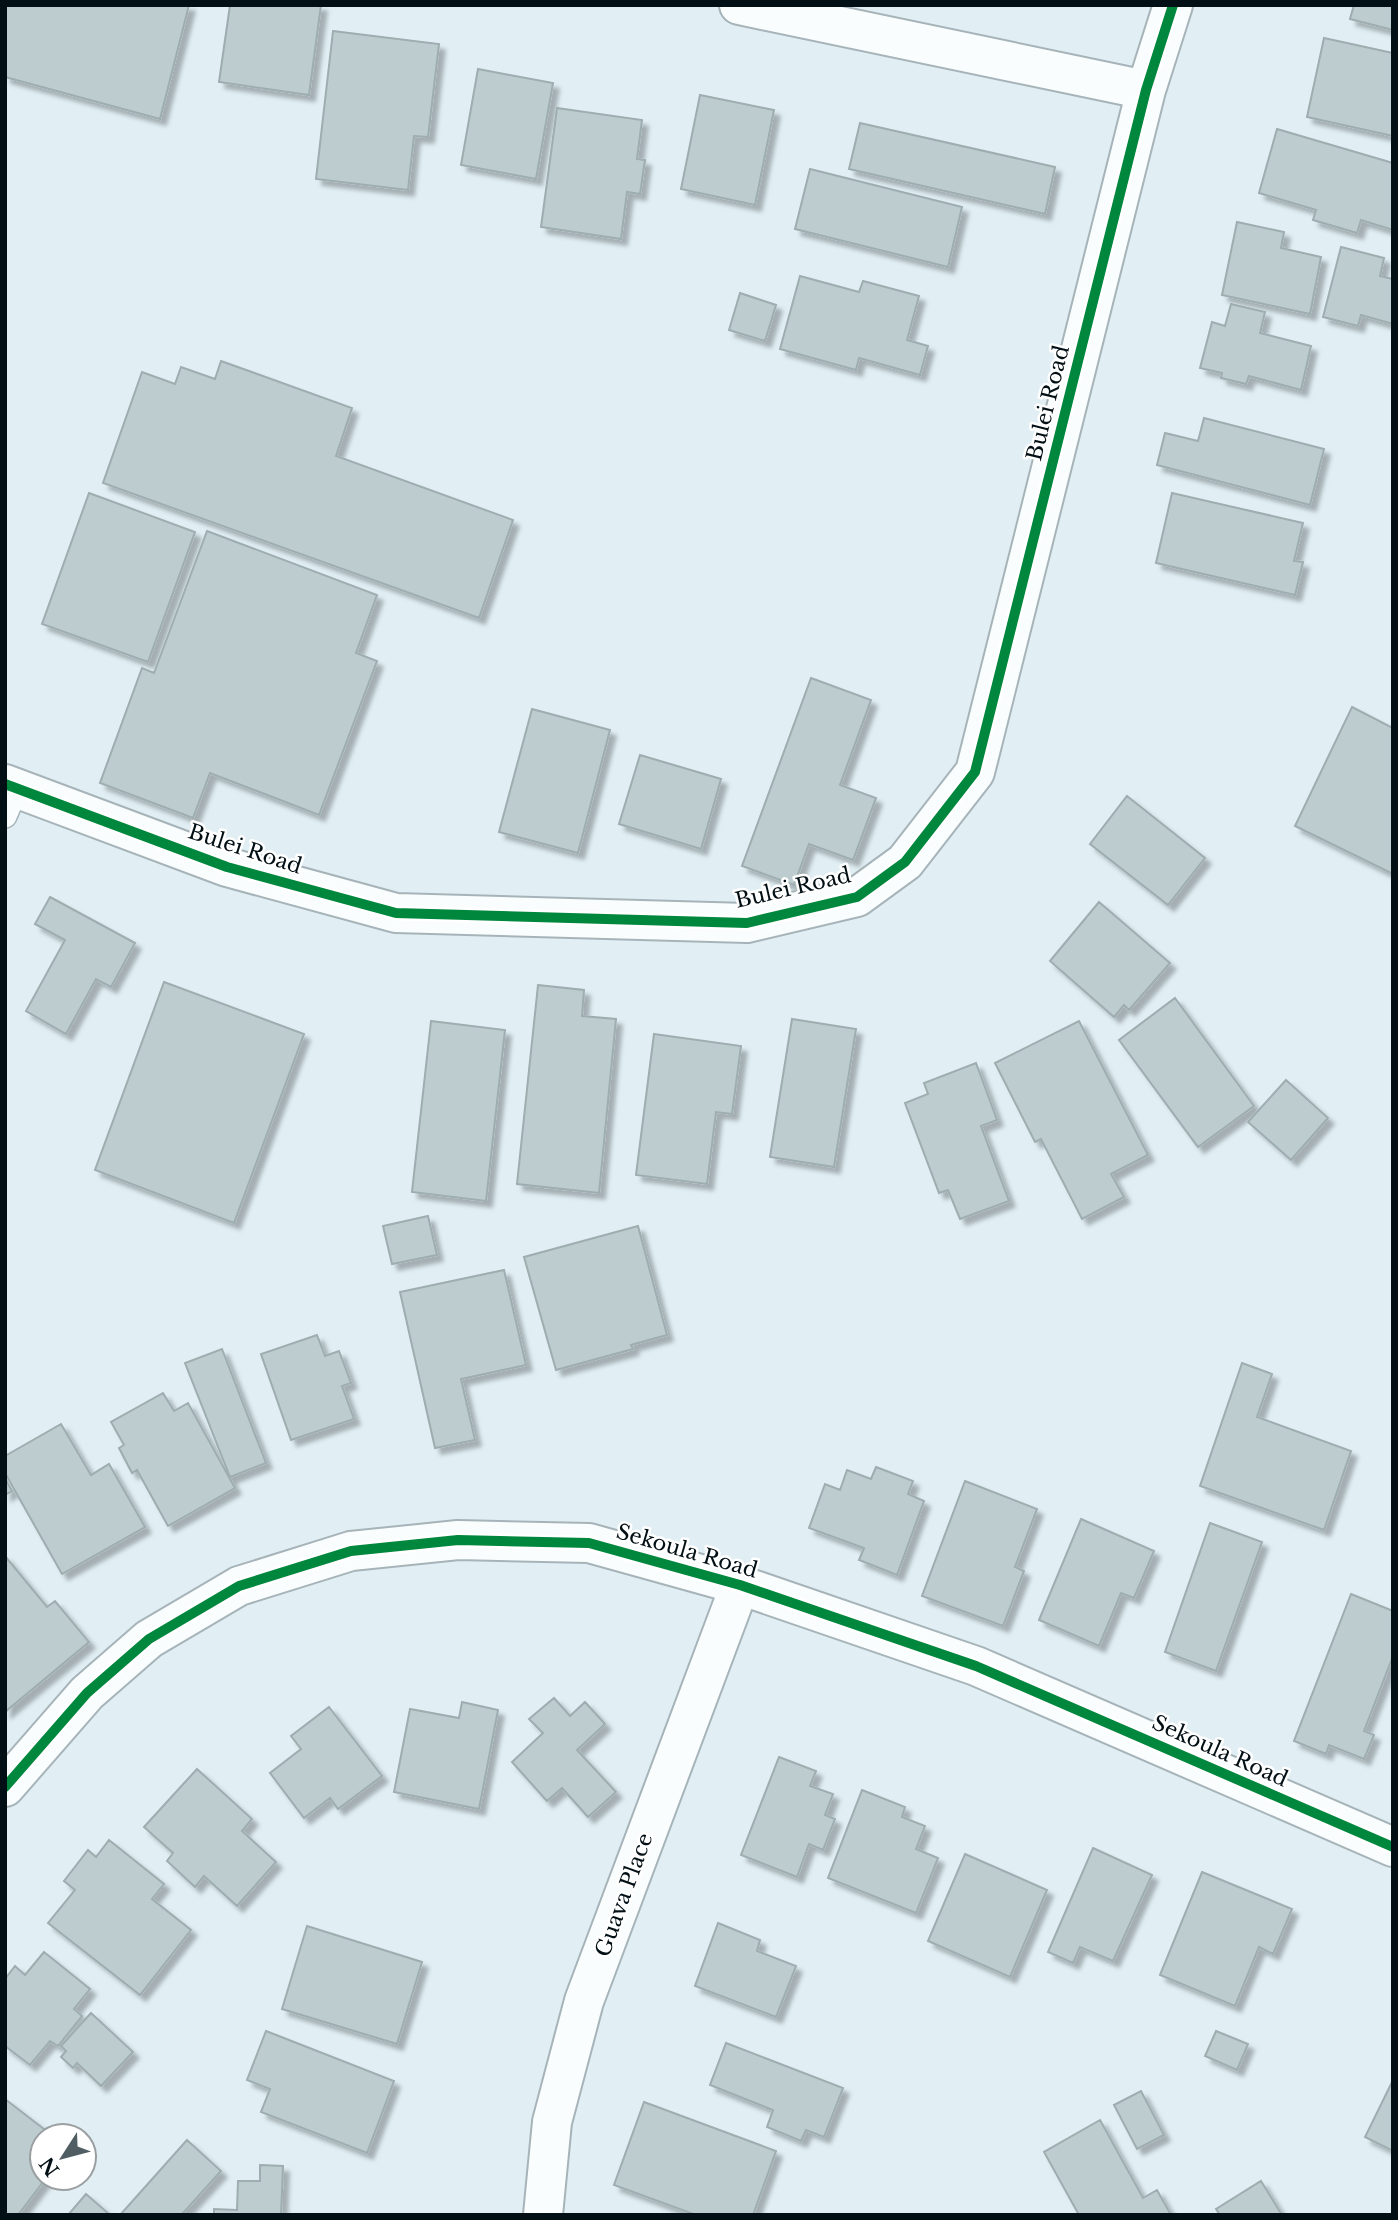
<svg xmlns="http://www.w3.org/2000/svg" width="1398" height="2220" font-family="'Libre Baskerville',serif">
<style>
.building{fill:#bdccce;stroke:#9eadaf;stroke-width:2;filter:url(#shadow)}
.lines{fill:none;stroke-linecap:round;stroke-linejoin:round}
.service-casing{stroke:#a6b4b9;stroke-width:26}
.minor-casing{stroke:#a6b4b9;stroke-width:42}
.service{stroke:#fafdfd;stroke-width:23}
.minor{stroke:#fafdfd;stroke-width:38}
.cycleway-casing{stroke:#fff;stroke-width:15}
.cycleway{stroke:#00873e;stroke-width:10}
.labels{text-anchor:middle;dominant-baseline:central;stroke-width:5;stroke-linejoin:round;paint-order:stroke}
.street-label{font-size:21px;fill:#020f14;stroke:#fff}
</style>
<defs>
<filter id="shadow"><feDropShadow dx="6" dy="6" stdDeviation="2" flood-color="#0004"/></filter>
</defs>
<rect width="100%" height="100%" fill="#e1eff4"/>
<path class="building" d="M 5,5 L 189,5 L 160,119 L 5,77 Z
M 230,5 L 321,5 L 309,95 L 219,82 Z
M 1354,5 L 1393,5 L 1393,30 L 1350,19 Z
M 333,31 L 439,44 L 428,137 L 414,136 L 408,190 L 316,179 Z
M 1324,38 L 1393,53 L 1393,136 L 1307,117 Z
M 478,69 L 553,83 L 536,179 L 461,165 Z
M 700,95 L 774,110 L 755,205 L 681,189 Z
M 557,108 L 642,120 L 637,159 L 645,160 L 640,194 L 627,192 L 621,239 L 541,227 Z
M 860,123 L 1055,167 L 1045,214 L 849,169 Z
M 1277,129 L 1393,163 L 1393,230 L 1361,220 L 1357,233 L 1313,220 L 1316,210 L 1259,193 Z
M 810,169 L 962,207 L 948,267 L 795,229 Z
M 1237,222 L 1284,232 L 1281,248 L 1321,257 L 1310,314 L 1222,295 Z
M 1341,247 L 1384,258 L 1380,276 L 1393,279 L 1393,324 L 1361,315 L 1358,326 L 1323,317 Z
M 800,276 L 859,292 L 863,281 L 919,296 L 907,340 L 928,346 L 920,375 L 859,358 L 856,370 L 780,349 Z
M 740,293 L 776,305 L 765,341 L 729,330 Z
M 1231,304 L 1265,312 L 1260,333 L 1311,346 L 1301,390 L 1249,376 L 1246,384 L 1221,378 L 1222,373 L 1200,368 L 1212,322 L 1225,326 Z
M 221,361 L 352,408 L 336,456 L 513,520 L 479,618 L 103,483 L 142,372 L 175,384 L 181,367 L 215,379 Z
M 1204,418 L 1324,449 L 1310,505 L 1157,465 L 1165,433 L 1198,441 Z
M 89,493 L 195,532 L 148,662 L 42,624 Z
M 1172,493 L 1303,523 L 1294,561 L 1303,562 L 1295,595 L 1156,563 Z
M 207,531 L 377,595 L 356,653 L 377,661 L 319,815 L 210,773 L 193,818 L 100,783 L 142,668 L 154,673 Z
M 811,678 L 871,700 L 840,785 L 876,798 L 853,860 L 809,844 L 794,885 L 742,866 Z
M 1352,707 L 1393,728 L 1393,874 L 1295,826 Z
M 532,709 L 610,730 L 578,853 L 499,832 Z
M 640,755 L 721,779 L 701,849 L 619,824 Z
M 1127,796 L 1205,858 L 1168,905 L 1090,844 Z
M 50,897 L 135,943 L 111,987 L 96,979 L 66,1034 L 26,1011 L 65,940 L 35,924 Z
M 1099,902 L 1170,963 L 1129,1010 L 1124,1005 L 1114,1017 L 1050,961 Z
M 164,982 L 304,1034 L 234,1223 L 95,1170 Z
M 538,985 L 584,990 L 582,1016 L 616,1019 L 599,1193 L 517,1184 Z
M 1175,998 L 1254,1106 L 1198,1147 L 1119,1040 Z
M 792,1019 L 856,1029 L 834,1167 L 770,1157 Z
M 431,1021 L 505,1030 L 486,1201 L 412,1192 Z
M 1079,1021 L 1148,1155 L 1111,1174 L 1124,1197 L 1082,1219 L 1041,1139 L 1035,1142 L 995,1063 Z
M 654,1034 L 741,1046 L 732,1114 L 716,1112 L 707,1184 L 636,1175 Z
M 976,1063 L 997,1120 L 981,1126 L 1009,1201 L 960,1219 L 948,1190 L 939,1193 L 905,1103 L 928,1094 L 924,1083 Z
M 1286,1080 L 1328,1118 L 1291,1160 L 1248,1122 Z
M 428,1216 L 437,1255 L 392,1264 L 383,1226 Z
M 638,1226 L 667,1335 L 631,1345 L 633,1349 L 556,1370 L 524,1257 Z
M 504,1270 L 526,1365 L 461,1379 L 475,1440 L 435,1448 L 400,1292 Z
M 317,1335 L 325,1356 L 339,1351 L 351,1383 L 342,1386 L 354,1419 L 291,1440 L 261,1354 Z
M 222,1349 L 266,1463 L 230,1477 L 185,1363 Z
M 1242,1363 L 1272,1374 L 1257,1417 L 1351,1451 L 1324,1530 L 1200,1486 Z
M 163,1393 L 174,1411 L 188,1403 L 235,1488 L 168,1526 L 137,1470 L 132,1473 L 119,1448 L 124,1445 L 111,1422 Z
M 61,1424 L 91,1475 L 109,1464 L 145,1527 L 62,1574 L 5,1473 L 5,1456 Z
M 876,1467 L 913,1481 L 908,1494 L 924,1501 L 897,1575 L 859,1560 L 864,1548 L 809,1528 L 825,1484 L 840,1490 L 847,1470 L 871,1479 Z
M 5,1478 L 12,1491 L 5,1495 Z
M 965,1481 L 1037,1509 L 1015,1567 L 1024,1571 L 1003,1626 L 922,1596 Z
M 1081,1519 L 1154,1551 L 1134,1598 L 1121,1593 L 1099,1646 L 1039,1620 Z
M 1210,1523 L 1262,1542 L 1216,1671 L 1165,1652 Z
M 5,1556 L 47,1607 L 55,1601 L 89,1642 L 5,1712 Z
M 1351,1594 L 1393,1611 L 1393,1656 L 1364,1731 L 1374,1735 L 1364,1759 L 1329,1745 L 1326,1754 L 1294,1741 Z
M 554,1698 L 570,1716 L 585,1702 L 605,1724 L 577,1750 L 616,1792 L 588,1817 L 562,1788 L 547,1801 L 512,1762 L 543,1733 L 529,1719 Z
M 462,1702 L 498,1710 L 479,1809 L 394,1792 L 410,1709 L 459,1718 Z
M 329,1707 L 382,1776 L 338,1809 L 330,1798 L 304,1818 L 270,1773 L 301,1749 L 291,1736 Z
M 779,1757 L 816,1771 L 810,1786 L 833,1794 L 825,1815 L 835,1819 L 823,1850 L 809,1844 L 797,1877 L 741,1855 Z
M 197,1769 L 252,1819 L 242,1831 L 276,1862 L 237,1906 L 204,1876 L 195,1887 L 167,1861 L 173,1853 L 144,1827 Z
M 862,1790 L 905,1807 L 902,1817 L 925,1826 L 916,1849 L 938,1858 L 916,1913 L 828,1878 Z
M 109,1840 L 164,1884 L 152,1899 L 191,1930 L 140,1995 L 48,1923 L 75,1890 L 64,1881 L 88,1850 L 96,1857 Z
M 1093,1848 L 1152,1875 L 1113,1961 L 1080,1947 L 1073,1963 L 1048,1952 Z
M 965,1854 L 1047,1890 L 1010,1977 L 928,1941 Z
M 1202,1872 L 1292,1909 L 1273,1954 L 1259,1947 L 1235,2006 L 1160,1975 Z
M 718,1923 L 760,1940 L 757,1951 L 796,1966 L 776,2017 L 695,1986 Z
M 307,1926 L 422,1962 L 397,2044 L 282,2009 Z
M 44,1952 L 90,1989 L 74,2009 L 82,2016 L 58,2046 L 50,2041 L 30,2065 L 5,2046 L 5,1979 L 15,1966 L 25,1975 Z
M 91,2013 L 133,2052 L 101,2086 L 77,2063 L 73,2068 L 61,2057 L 66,2051 L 61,2046 Z
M 266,2031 L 394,2081 L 367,2153 L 261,2112 L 270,2089 L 247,2080 Z
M 1216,2031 L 1248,2044 L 1237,2070 L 1205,2056 Z
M 726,2043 L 843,2088 L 824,2137 L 806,2130 L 801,2141 L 767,2127 L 773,2110 L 710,2085 Z
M 1393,2080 L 1393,2151 L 1365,2137 Z
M 1141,2091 L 1164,2135 L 1137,2149 L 1114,2105 Z
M 5,2099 L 53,2136 L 42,2136 L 42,2178 L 46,2178 L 18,2215 L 5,2215 Z
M 644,2102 L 776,2151 L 753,2215 L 696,2215 L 614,2185 Z
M 1100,2120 L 1143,2198 L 1157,2190 L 1171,2215 L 1079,2215 L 1044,2152 Z
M 187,2140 L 221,2171 L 183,2213 L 186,2215 L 120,2215 Z
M 260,2165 L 283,2166 L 281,2215 L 214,2215 L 214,2209 L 237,2210 L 238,2181 L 260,2181 Z
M 1261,2181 L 1282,2215 L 1220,2215 L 1216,2209 Z
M 86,2194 L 110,2215 L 68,2215 Z"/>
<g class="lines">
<g class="service-casing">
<path id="service" d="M 5,816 L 17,788"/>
</g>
<g class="minor-casing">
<path id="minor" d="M 739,5 L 1146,90
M 5,784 L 227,867 L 396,913 L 747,923 L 857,897 L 905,862 L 975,772 L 1146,90 L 1173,5
M 5,1787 L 87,1693 L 149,1639 L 239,1586 L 351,1551 L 458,1540 L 589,1543 L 740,1585 L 976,1666 L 1393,1847
M 543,2215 L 552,2122 L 584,2001 L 740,1585"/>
</g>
<use href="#service" class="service"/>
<use href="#minor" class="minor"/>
<g class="cycleway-casing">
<path id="cycleway" d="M 5,784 L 227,867 L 396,913 L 747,923 L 857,897 L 905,862 L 975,772 L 1146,90 L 1173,5
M 5,1787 L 87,1693 L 149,1639 L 239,1586 L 351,1551 L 458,1540 L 589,1543 L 740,1585 L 976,1666 L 1393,1847"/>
</g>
<use href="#cycleway" class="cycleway"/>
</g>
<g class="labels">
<g class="street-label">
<text transform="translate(1048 403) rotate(-76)">Bulei Road</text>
<text transform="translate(245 849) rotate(18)">Bulei Road</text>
<text transform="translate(793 888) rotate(-13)">Bulei Road</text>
<text transform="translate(687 1551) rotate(16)">Sekoula Road</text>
<text transform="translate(1220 1751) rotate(24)">Sekoula Road</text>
<text transform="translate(624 1895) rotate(-70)">Guava Place</text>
</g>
</g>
<rect width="1398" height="2220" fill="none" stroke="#020f14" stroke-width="14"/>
<g transform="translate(63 2157) rotate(234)"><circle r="33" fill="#ffffff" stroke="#9a9fa1" stroke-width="2"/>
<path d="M0-5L12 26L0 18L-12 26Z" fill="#505d62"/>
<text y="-10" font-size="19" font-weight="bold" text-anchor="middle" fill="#020f14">N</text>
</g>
</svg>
